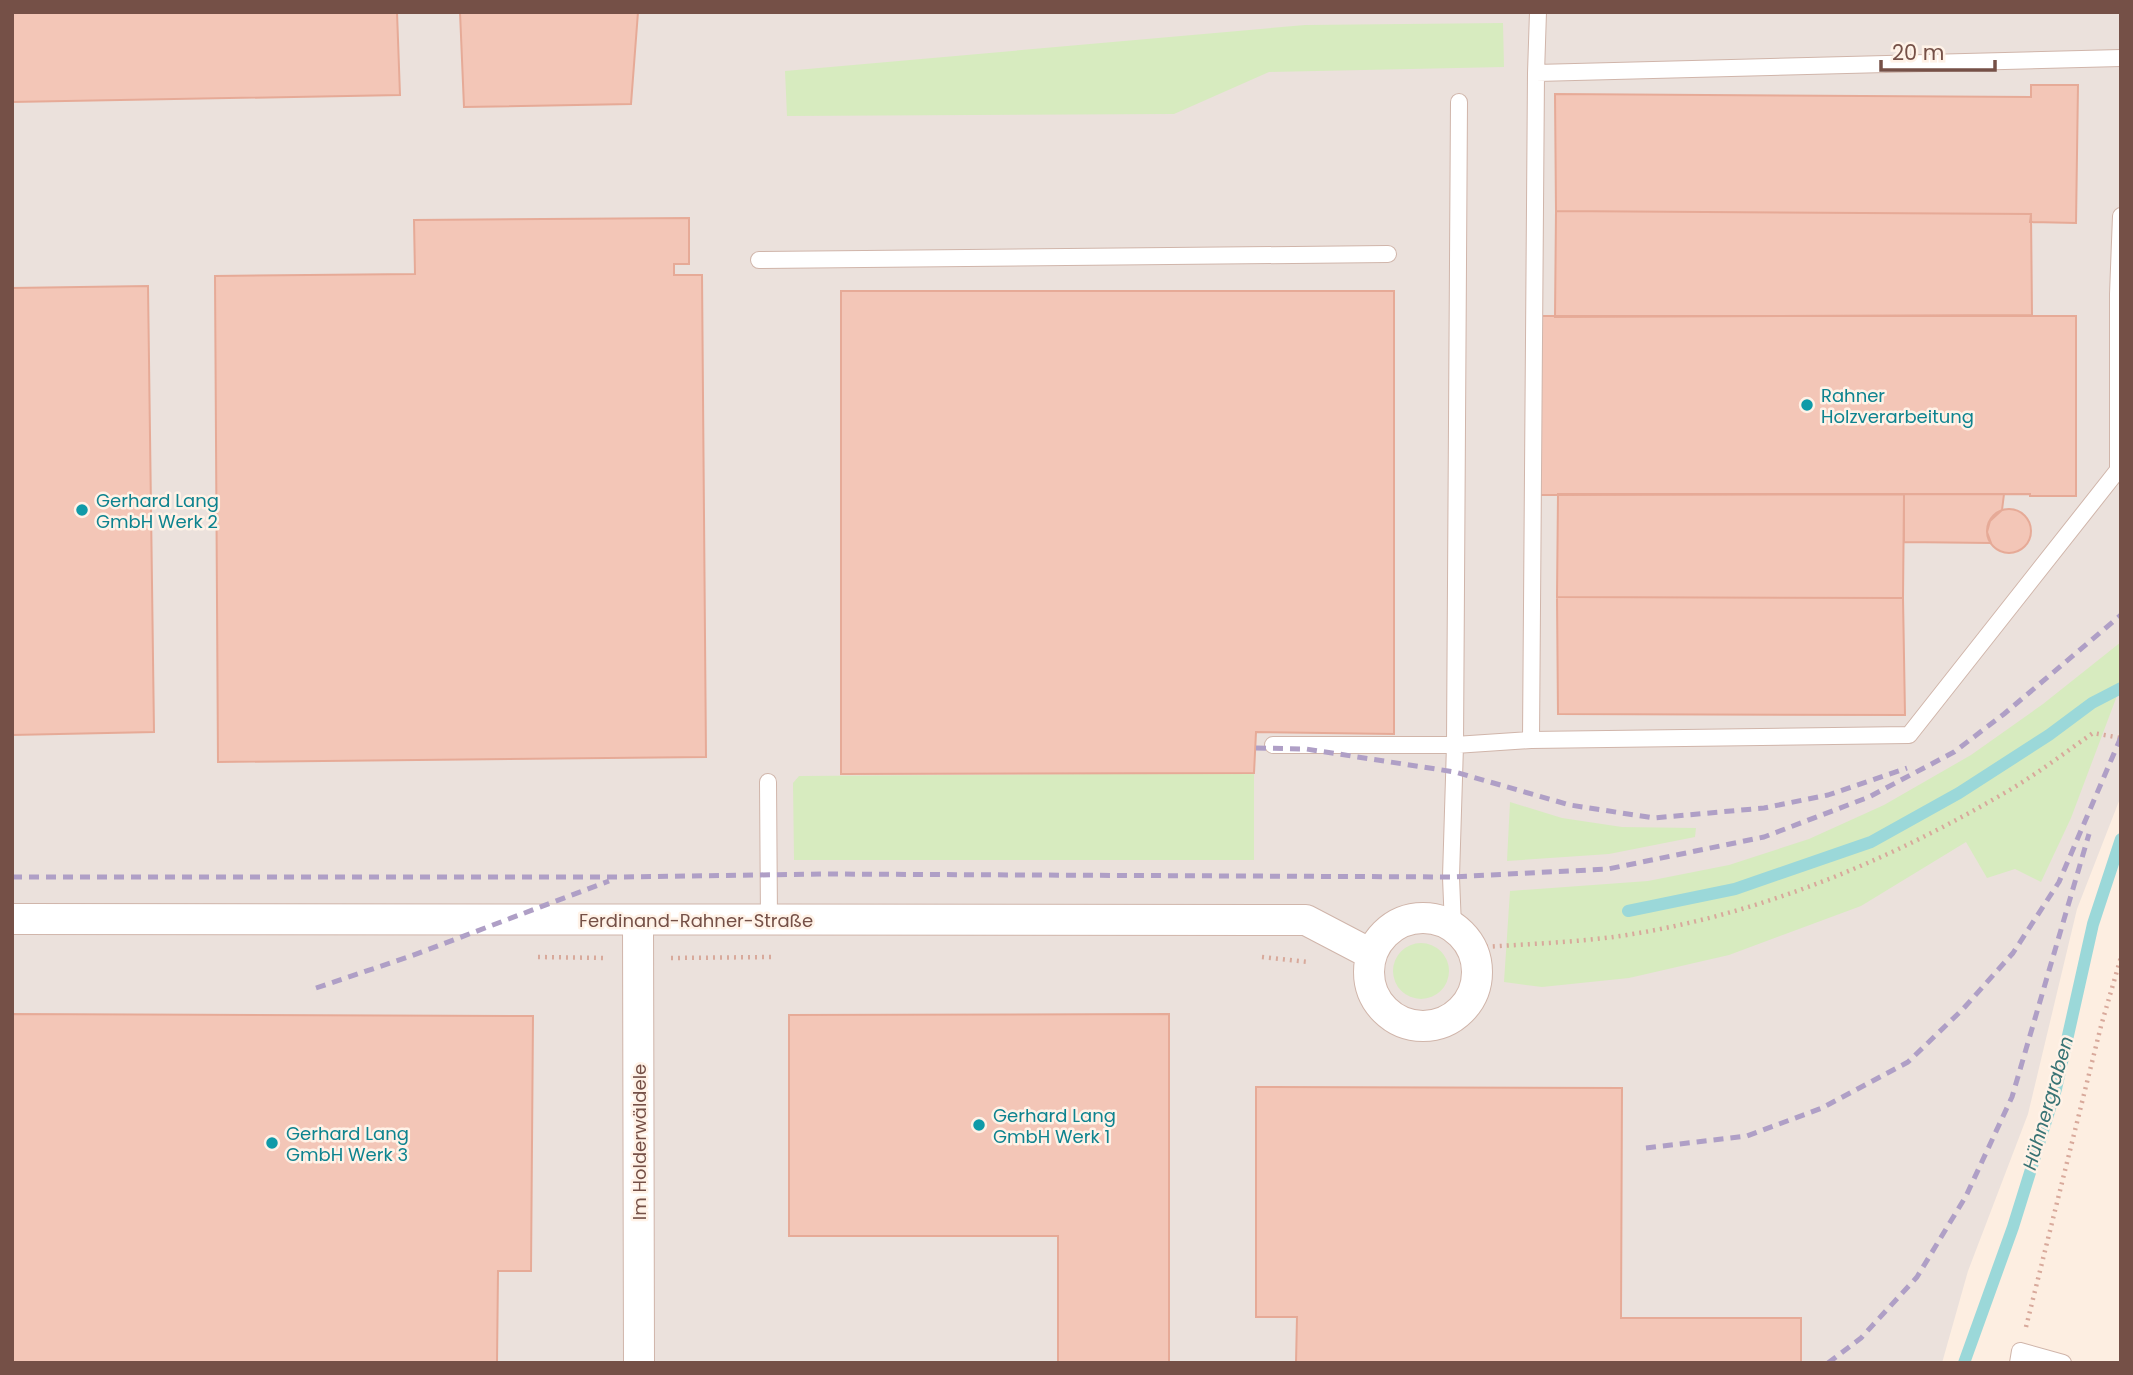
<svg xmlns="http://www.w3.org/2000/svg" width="2133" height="1375" font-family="Poppins,sans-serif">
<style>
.industrial{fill:#ebe1dc}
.green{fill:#d7ebbf}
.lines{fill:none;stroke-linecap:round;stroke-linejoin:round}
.stream{stroke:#9bd8d9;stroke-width:12}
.building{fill:#f3c6b7;stroke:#e6aa97;stroke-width:2}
.service-casing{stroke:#d0b5aa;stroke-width:18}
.minor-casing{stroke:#d0b5aa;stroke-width:32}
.path{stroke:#d8a99b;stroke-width:4.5;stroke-dasharray:2 5;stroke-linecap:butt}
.service{stroke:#fff;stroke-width:16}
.minor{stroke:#fff;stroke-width:30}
.rail{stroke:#af9fc6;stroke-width:5;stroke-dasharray:10 7;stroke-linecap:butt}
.culture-dot{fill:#0f9aa8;stroke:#fff2e7;stroke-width:2.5}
.labels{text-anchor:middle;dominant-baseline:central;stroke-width:5;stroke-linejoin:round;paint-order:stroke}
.culture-label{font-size:18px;fill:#0d838f;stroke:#fff2e7;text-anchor:start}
.street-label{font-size:18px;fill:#755047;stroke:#fff2e7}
.water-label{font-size:19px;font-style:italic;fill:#387374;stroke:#fff2e7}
</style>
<rect width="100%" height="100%" fill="#fdeee1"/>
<path class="industrial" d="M 12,12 L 2121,12 L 2121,796 L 2077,909 L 2028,1114 L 1968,1271 L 1942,1363 L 12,1363 Z"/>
<path class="green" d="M 1503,23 L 1504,67 L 1269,72 L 1174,114 L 787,116 L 785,71 L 1305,25 Z
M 2121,642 L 2121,685 L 2071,818 L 2041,882 L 2015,869 L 1987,878 L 1966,842 L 1861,906 L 1729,955 L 1629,978 L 1542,987 L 1504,982 L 1510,891 L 1648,881 L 1729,865 L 1809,839 L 1884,805 L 1971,755 L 2043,704 Z
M 1254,773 L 1254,860 L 794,860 L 793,783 L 799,776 Z
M 1510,802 L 1562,818 L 1622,827 L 1696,828 L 1695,837 L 1609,854 L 1507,861 Z
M1393 971a28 28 0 1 1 56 0a28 28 0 1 1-56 0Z"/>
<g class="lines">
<path class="stream" d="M 1628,911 L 1735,889 L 1871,842 L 1959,793 L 2049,735 L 2092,703 L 2121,688
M 1964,1363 L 2013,1227 L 2056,1089 L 2093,924 L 2121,839"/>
</g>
<path class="building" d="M 12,12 L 397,12 L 400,95 L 12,102 Z
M 460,12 L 638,12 L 631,104 L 464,107 Z
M 2031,85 L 2078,85 L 2076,223 L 2030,222 L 2031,214 L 1556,211 L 1555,94 L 2031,97 Z
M 1556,211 L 2031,214 L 2032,315 L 1555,317 Z
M 689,218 L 689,264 L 674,264 L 674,275 L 702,275 L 706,757 L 218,762 L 215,276 L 415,274 L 414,220 Z
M 148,286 L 154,732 L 12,735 L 12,288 Z
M 841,291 L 1394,291 L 1394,734 L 1256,732 L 1254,773 L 841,774 Z
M 1539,316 L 2076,316 L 2076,496 L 2030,496 L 2030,494 L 1539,495 Z
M 1558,494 L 1904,494 L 1903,598 L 1557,597 Z
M 1904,494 L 2004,494 L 2002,510 L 1990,521 L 1987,532 L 1991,543 L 1904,542 Z
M1987 531a22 22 0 1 1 44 0a22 22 0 1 1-44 0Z
M 1557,597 L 1903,598 L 1905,715 L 1558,714 Z
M 12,1014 L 533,1016 L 531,1271 L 498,1271 L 497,1363 L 12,1363 Z
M 1169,1014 L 1169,1363 L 1058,1363 L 1058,1236 L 789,1236 L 789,1015 Z
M 1256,1087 L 1622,1088 L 1621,1318 L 1801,1318 L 1801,1363 L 1296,1363 L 1297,1317 L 1256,1317 Z"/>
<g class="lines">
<g class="service-casing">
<path id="service" d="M 1536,73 L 2121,58
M 759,260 L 1388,254
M 1531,740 L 1536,73 L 1538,12
M 1273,745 L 1455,745 L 1459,102
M 768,782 L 769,920
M 1453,927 L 1451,877 L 1455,745 L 1531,740 L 1909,735 L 2118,470 L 2118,294 L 2121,216
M 2018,1363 L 2020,1351 L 2063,1363"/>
</g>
<g class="minor-casing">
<path id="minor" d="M1369 972a54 54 0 1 1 108 0a54 54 0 1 1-108 0Z
M 12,919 L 1306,920 L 1371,954
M 638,921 L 639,1363"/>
</g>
<path class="path" d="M 1472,948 C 1521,944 1572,943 1620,936 C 1755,916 1884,863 2001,795 C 2033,777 2063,754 2093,733 L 2121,738
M 538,957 L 606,958
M 1262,957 L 1309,962
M 671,958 L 774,957
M 2026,1327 L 2101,1026 L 2121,957"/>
<use href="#service" class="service"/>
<use href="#minor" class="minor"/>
<path class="rail" d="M 1256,748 L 1306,749 L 1455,772 L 1570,805 L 1654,818 L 1764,808 L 1828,795 L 1907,768
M 12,877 L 621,877 L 821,874 L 1451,877 L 1608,869 L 1764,837 L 1869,797 L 1954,752 L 2004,714 L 2121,615
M 316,988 L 411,956 L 609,881
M 1646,1148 L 1747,1136 L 1822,1108 L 1908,1062 L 1963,1009 L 2013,953 L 2059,882 L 2121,737
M 1828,1363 L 1861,1338 L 1917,1277 L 1966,1196 L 2012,1097 L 2089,834"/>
</g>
<g class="culture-dot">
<circle cx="1807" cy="405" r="7"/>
<circle cx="82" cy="510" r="7"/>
<circle cx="979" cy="1125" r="7"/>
<circle cx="272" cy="1143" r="7"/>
</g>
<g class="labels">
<g class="culture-label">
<text x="1821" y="395">Rahner<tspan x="1821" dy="21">Holzverarbeitung</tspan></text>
<text x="96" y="500">Gerhard Lang<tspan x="96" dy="21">GmbH Werk 2</tspan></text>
<text x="993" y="1115">Gerhard Lang<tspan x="993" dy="21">GmbH Werk 1</tspan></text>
<text x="286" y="1133">Gerhard Lang<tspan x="286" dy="21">GmbH Werk 3</tspan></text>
</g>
<g class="street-label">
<text x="696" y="920">Ferdinand-Rahner-Straße</text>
<text transform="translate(639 1142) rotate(-90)">Im Holderwäldele</text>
</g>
<g class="water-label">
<text transform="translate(2048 1103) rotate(-74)">Hühnergraben</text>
</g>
</g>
<rect width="2133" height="1375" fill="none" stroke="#755047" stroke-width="28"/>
<path d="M1881 60v10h114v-10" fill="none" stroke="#755047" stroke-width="3.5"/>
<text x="1892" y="60" font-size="21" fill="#755047" stroke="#fff2e7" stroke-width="5" paint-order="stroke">20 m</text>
</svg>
